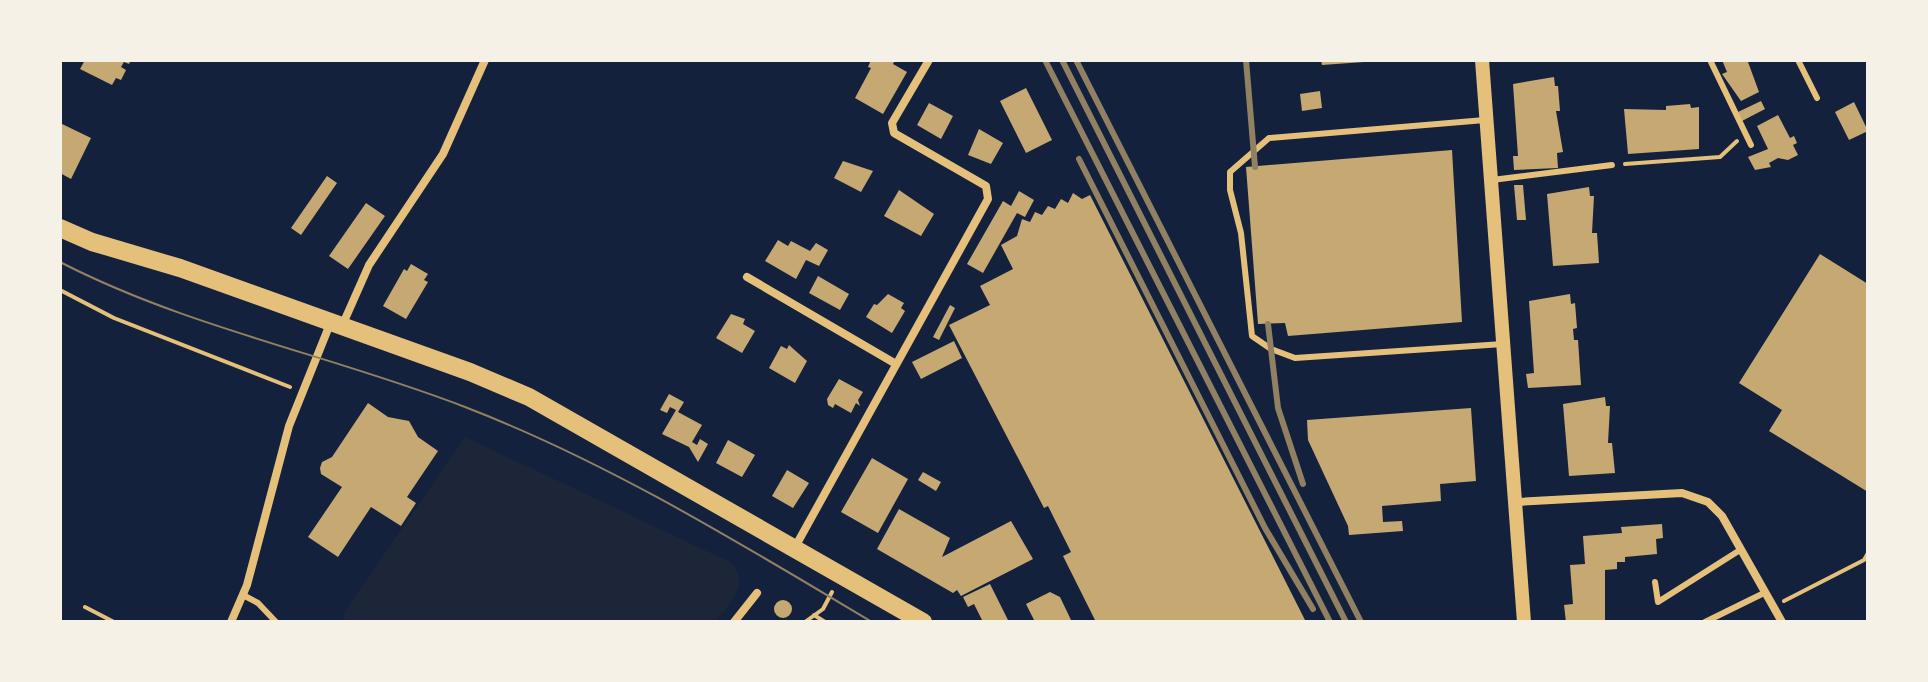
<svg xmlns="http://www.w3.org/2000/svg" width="1928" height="682" font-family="Helvetica,sans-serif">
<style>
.green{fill:#1d2539}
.building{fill:#c6a872}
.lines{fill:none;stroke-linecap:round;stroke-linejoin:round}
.path{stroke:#e5c07b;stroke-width:4}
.service{stroke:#e5c07b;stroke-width:6}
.minor{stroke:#e5c07b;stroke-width:8}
.tertiary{stroke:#e5c07b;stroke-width:14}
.primary{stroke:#e5c07b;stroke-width:18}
.tram{stroke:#918062;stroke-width:2}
.rail{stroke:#918062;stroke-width:6}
</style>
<rect width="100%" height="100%" fill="#14213d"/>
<path class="green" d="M 465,437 L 732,563 C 750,586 729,604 715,622 L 346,622 L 343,614 Z"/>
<path class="building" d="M 85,60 L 131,60 L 129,64 L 124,62 L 121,67 L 126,70 L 121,80 L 116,78 L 112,85 L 80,69 Z
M 871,60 L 895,60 L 893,64 L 907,72 L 883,114 L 855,98 L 871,68 L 868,67 Z
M 1321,60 L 1364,60 L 1364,62 L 1322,65 Z
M 1722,60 L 1748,62 L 1759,92 L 1741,101 L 1722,74 L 1727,72 Z
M 1554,77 L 1555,86 L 1558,86 L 1560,111 L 1556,111 L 1563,152 L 1557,153 L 1558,168 L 1514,170 L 1513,156 L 1518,156 L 1513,84 Z
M 1026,88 L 1052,140 L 1026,153 L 1000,101 Z
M 1320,91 L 1322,108 L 1302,111 L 1300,94 Z
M 1761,101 L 1765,109 L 1742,121 L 1738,112 Z
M 1854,102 L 1868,131 L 1849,140 L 1835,112 Z
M 929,103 L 953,116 L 941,139 L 917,125 Z
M 1690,104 L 1691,108 L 1699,107 L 1699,149 L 1628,154 L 1624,109 L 1666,110 L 1666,106 Z
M 1778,115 L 1790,138 L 1794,136 L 1797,143 L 1793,145 L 1798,155 L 1788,160 L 1778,158 L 1769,163 L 1771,167 L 1755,170 L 1748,157 L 1768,149 L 1757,126 Z
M 60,123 L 91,138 L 71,179 L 60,173 Z
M 979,129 L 1003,143 L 991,164 L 968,155 Z
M 1452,150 L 1462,322 L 1288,336 L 1285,323 L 1258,324 L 1246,167 Z
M 843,161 L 873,171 L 861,192 L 834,178 Z
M 327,176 L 337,183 L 301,235 L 291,228 Z
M 1514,185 L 1523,185 L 1526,220 L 1517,220 Z
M 1589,187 L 1590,196 L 1594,196 L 1592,233 L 1597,233 L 1599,263 L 1553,266 L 1547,194 Z
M 899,190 L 934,214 L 921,236 L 884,216 Z
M 1019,191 L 1034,200 L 1025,217 L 1017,213 L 983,273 L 967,264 L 1003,201 L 1011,206 Z
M 1073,193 L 1082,199 L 1090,195 L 1306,622 L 1096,622 L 1063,556 L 1071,552 L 1048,506 L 1044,508 L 949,325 L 990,305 L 980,286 L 1013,269 L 1001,245 L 1017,236 L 1022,219 L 1030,222 L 1035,212 L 1042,215 L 1048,206 L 1055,209 L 1061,199 L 1068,203 Z
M 366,203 L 385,216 L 348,269 L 329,256 Z
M 778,240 L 788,246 L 791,241 L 810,251 L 816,243 L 828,250 L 819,266 L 806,260 L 796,279 L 765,261 Z
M 1820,254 L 1868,284 L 1868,492 L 1769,431 L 1782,410 L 1739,383 Z
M 411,264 L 428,274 L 424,280 L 428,282 L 406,319 L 383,306 L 404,269 L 407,271 Z
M 818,276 L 849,294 L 840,310 L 809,293 Z
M 888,294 L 904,303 L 901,308 L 905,311 L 892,333 L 866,317 L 874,304 L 877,305 Z
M 1570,294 L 1571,304 L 1575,303 L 1577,328 L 1573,329 L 1574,340 L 1578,340 L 1581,385 L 1528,388 L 1526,374 L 1534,373 L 1529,301 Z
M 950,305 L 955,308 L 939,340 L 933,337 Z
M 731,314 L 745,319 L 743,324 L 755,331 L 742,353 L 716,338 Z
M 954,341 L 962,358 L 921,379 L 912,362 Z
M 789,345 L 807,361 L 795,383 L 769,368 L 781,346 L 787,349 Z
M 839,379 L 863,392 L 858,400 L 860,406 L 856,403 L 851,413 L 835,404 L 833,408 L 828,405 L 827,399 Z
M 669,394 L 684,402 L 678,412 L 702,425 L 692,442 L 697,445 L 700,439 L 708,444 L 698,462 L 689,447 L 662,434 L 676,410 L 670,407 L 667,413 L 660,410 Z
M 1605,397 L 1606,406 L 1610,406 L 1608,443 L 1612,443 L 1615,473 L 1569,476 L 1563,404 Z
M 368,403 L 388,417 L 409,421 L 418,437 L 438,451 L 407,497 L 416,503 L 401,526 L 371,507 L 338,557 L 308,537 L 342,487 L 321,474 L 320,468 L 322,462 L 332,457 Z
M 1471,408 L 1476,481 L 1440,484 L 1441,501 L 1382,506 L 1383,522 L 1402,521 L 1403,531 L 1349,535 L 1348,526 L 1308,440 L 1307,420 Z
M 728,440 L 755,455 L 742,477 L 716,463 Z
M 872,458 L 908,479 L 878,533 L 841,512 Z
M 787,470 L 809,483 L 793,508 L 772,496 Z
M 923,472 L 941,482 L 936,491 L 918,480 Z
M 899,509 L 950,538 L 942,557 L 1011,521 L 1033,559 L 961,596 L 957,590 L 953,593 L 877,549 Z
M 1662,524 L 1663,538 L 1656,539 L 1657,554 L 1625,557 L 1625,562 L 1617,562 L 1617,569 L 1605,570 L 1605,622 L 1566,622 L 1564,605 L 1573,604 L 1570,565 L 1585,564 L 1583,536 L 1622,533 L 1621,527 Z
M 990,584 L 1009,622 L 983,622 L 974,604 L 968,607 L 963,597 Z
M 1050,592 L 1060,597 L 1072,622 L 1035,622 L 1026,604 Z
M774 609a9 9 0 1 1 18 0a9 9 0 1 1-18 0Z"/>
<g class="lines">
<path class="path" d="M 1625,164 L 1720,157 L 1737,141
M 60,290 L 114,318 L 290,387
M 1784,601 L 1864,560 L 1868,553
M 85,607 L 114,622
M 814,615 L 825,622
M 805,622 L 823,609 L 832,592"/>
<path class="service" d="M 1710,60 L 1751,145
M 1798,60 L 1817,98
M 1485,120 L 1269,138 L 1230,172 L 1230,190 L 1241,233 L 1252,336 L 1271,349 L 1295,358 L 1503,344
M 1492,180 L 1612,165
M 1655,582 L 1658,602 L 1740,550
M 243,595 L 258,603 L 276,622
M 1705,622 L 1764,593"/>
<path class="minor" d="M 747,277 L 896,364
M 342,326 L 369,265 L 443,154 L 485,60
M 1517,502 L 1682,493 L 1708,502 L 1722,516 L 1782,622
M 794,549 L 988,199 L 986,186 L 894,133 L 892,123 L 929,60
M 231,622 L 247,585 L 289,426 L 330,324
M 734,622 L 757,593"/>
<path class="tertiary" d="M 1482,60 L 1524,622"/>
<path class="primary" d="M 60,228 L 92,242 L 180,268 L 470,372 L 529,397 L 923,622"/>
<path class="tram" d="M 60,262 C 188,328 331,355 465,407 C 608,462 741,544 872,622"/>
<path class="rail" d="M 1045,60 L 1330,622
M 1062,60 L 1346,622
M 1076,60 L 1361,622
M 1246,60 L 1255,167
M 1079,159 L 1265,528 L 1313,609
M 1268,324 L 1278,408 L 1303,484"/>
</g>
<rect width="1928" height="682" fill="none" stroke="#f6f1e7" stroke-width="124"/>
</svg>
